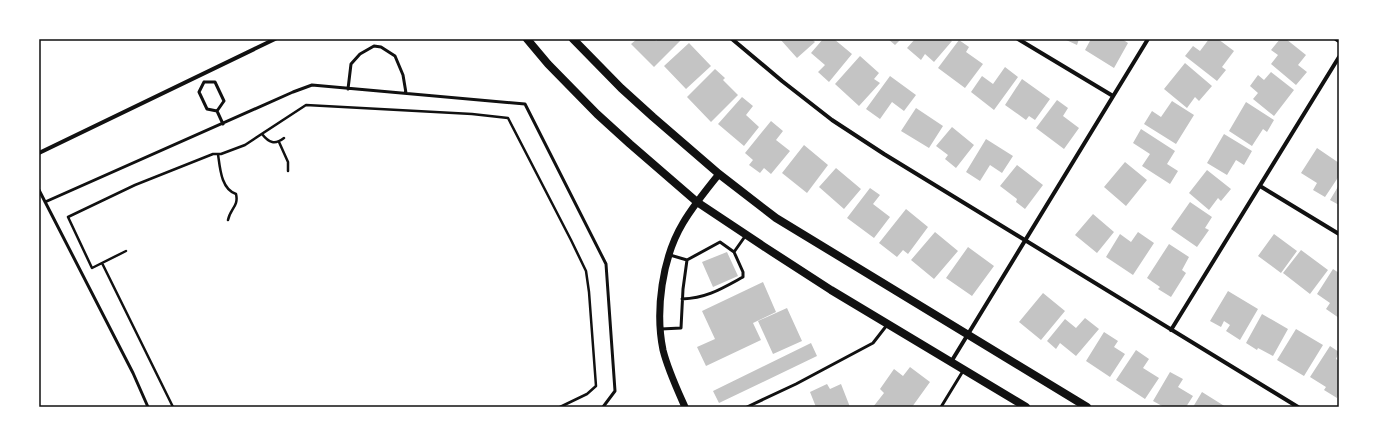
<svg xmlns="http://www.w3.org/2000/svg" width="1378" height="446" font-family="'Golos Text',sans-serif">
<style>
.building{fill:#c4c4c4}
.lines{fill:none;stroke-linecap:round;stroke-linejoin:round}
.path{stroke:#111;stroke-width:2.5}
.service{stroke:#111;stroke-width:3}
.minor{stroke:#111;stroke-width:4}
.tertiary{stroke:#111;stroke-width:7}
.secondary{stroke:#111;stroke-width:8}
.neatline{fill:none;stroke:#111;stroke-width:1.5}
</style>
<rect width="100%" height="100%" fill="#fff"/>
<path class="building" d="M 637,39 L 655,39 L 656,41 L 658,39 L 682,39 L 654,67 L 631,44 Z
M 780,39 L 812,39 L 815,42 L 797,58 Z
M 823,39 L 834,39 L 852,54 L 829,82 L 818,72 L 825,65 L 811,53 Z
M 888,39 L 901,39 L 895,45 Z
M 915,39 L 949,39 L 952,41 L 934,62 L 925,54 L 921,60 L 907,48 Z
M 1064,39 L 1079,39 L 1077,45 Z
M 1091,39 L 1122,39 L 1128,43 L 1114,68 L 1085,50 Z
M 1209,39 L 1218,39 L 1234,51 L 1222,67 L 1226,70 L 1217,81 L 1185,56 L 1193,46 L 1200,51 Z
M 1280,39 L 1286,39 L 1306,55 L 1298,65 L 1307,72 L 1296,85 L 1271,64 L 1278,55 L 1271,50 Z
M 959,40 L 969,47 L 966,52 L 983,64 L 965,88 L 938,68 Z
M 689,43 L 711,66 L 686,89 L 664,66 Z
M 860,56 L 879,73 L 874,79 L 880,83 L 859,106 L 835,84 Z
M 1185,63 L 1212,86 L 1199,101 L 1195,97 L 1187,108 L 1164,89 Z
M 1005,67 L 1018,77 L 994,110 L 971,92 L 982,76 L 993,84 Z
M 715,69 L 725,78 L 723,80 L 738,95 L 711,122 L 687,97 Z
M 1271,72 L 1294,90 L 1274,116 L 1253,99 L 1258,93 L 1250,86 L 1258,75 L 1264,80 Z
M 890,76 L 916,95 L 904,111 L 892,102 L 880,119 L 866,109 Z
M 1022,79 L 1050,99 L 1035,120 L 1029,116 L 1026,120 L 1005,105 Z
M 742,97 L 753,106 L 746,115 L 759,127 L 744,146 L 718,124 Z
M 1057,100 L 1068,108 L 1063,116 L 1079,128 L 1064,149 L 1036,128 Z
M 1172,101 L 1194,115 L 1176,144 L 1144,124 L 1152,111 L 1161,117 Z
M 1246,102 L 1274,120 L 1267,132 L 1263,129 L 1252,146 L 1229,131 Z
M 916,108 L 943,126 L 929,148 L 901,131 Z
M 771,121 L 783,131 L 776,140 L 790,151 L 771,174 L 764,168 L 760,173 L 749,165 L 753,160 L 745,153 Z
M 952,127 L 974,145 L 956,168 L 945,159 L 948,155 L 936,146 Z
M 1141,129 L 1175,151 L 1167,164 L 1178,171 L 1170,184 L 1142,166 L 1150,154 L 1133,143 Z
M 1224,134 L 1252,151 L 1244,165 L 1236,160 L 1227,175 L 1207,163 Z
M 986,139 L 1013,156 L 1002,173 L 990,165 L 980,181 L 966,172 Z
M 804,145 L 828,165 L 807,193 L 782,173 Z
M 1317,148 L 1339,163 L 1339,176 L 1325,197 L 1313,190 L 1317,183 L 1301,173 Z
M 1125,162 L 1147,180 L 1126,206 L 1104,187 Z
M 1017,165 L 1043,185 L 1025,209 L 1016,202 L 1017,199 L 1000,186 Z
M 836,168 L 861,189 L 844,209 L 819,187 Z
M 1207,170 L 1231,189 L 1221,201 L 1218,198 L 1209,210 L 1189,193 Z
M 1339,185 L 1339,205 L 1330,200 Z
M 870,188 L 880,195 L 873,204 L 890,217 L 874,238 L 847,218 Z
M 1190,202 L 1212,217 L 1205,228 L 1209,230 L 1197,247 L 1171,229 Z
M 906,209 L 928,227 L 908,254 L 903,250 L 897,257 L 879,243 Z
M 1093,214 L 1114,232 L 1097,253 L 1075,235 Z
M 935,232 L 958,251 L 934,279 L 911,260 Z
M 1138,232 L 1154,243 L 1133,275 L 1106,257 L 1120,234 L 1131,242 Z
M 1274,234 L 1297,251 L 1281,273 L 1258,256 Z
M 1169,244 L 1189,257 L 1182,270 L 1186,273 L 1171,297 L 1158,289 L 1160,287 L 1147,278 Z
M 968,247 L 994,266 L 972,296 L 946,278 Z
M 1301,250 L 1328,270 L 1310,294 L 1283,273 Z
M 727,252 L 738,276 L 713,287 L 702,262 Z
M 1333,269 L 1339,273 L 1339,318 L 1326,309 L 1330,303 L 1317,294 Z
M 763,282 L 776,312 L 753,323 L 761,340 L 706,366 L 697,347 L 715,339 L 702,311 Z
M 1228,291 L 1258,309 L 1240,340 L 1226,331 L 1230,325 L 1224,321 L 1221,327 L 1210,321 Z
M 1043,293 L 1065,311 L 1041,340 L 1019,322 Z
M 787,308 L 802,341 L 773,354 L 758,321 Z
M 1262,314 L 1288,329 L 1273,356 L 1258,348 L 1257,350 L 1246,343 Z
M 1085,318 L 1099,329 L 1076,356 L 1060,343 L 1056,349 L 1047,341 L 1065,319 L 1076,328 Z
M 1296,329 L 1323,345 L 1304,376 L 1277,360 Z
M 1104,332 L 1118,341 L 1114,347 L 1125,354 L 1110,377 L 1086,361 Z
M 811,343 L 817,356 L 719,403 L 713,391 Z
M 1330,346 L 1339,352 L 1336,359 L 1339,361 L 1339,394 L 1337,398 L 1324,390 L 1326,387 L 1310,377 Z
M 1136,350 L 1149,359 L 1143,368 L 1159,378 L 1145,399 L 1116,380 Z
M 910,367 L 930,382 L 912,407 L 873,407 L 884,393 L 880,389 L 894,369 L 903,376 Z
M 1170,372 L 1183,379 L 1178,387 L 1193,396 L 1186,407 L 1164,407 L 1153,401 Z
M 827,384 L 830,389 L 841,384 L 850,407 L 816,407 L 810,392 Z
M 1202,392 L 1226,407 L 1193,407 Z"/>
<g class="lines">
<path class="path" d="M 262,134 C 269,143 275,145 284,138
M 279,142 L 288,162 L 288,171
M 218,154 C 220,168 221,189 236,194 C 239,206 230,209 228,220
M 126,251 L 92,268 L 68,217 L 135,185 L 213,154 L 221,154 L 245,145 L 306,105 L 472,114 L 508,118 L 571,240 L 586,271 L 589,292 L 596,386 L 587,394 L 560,407
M 102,263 L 173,407"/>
<path class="service" d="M 204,82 L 215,82 L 224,101 L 217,111
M 204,82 L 199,92 L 207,109 L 217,111
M 348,89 L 351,64 L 360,54 L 374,46 L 381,47 L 395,56 L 403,75 L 406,93
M 217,111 L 223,124
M 39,190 L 133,373 L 148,407
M 45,202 L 293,92 L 312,85 L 525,104 L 606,264 L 615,391 L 603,407
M 670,255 L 687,260 L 720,242 L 734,252 L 746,235
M 682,299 C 707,298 721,289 743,277 L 743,272 L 734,252
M 661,329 L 681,328 L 683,289 L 687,260
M 747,407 L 796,384 L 873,343 L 887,325
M 941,407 L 963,371"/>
<path class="minor" d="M 732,39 L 782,81 L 832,120 L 884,154 L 1298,407
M 1018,39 L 1113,96
M 1336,39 L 1339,41
M 39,153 L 275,39
M 1260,186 L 1339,234
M 1171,330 L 1339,57
M 951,362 L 1148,39"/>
<path class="tertiary" d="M 685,407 C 677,389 668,370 663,350 C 655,311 662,258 683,223 C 693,206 706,190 719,174"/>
<path class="secondary" d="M 527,39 L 548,64 L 597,114 L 630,144 L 697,202 L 763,246 L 831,290 L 1026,407
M 573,39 L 621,88 L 653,117 L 719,174 L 776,218 L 1087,407"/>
</g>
<rect width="1378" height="446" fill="none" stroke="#ffffff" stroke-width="80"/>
<rect x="40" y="40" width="1298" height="366" class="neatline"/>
</svg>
